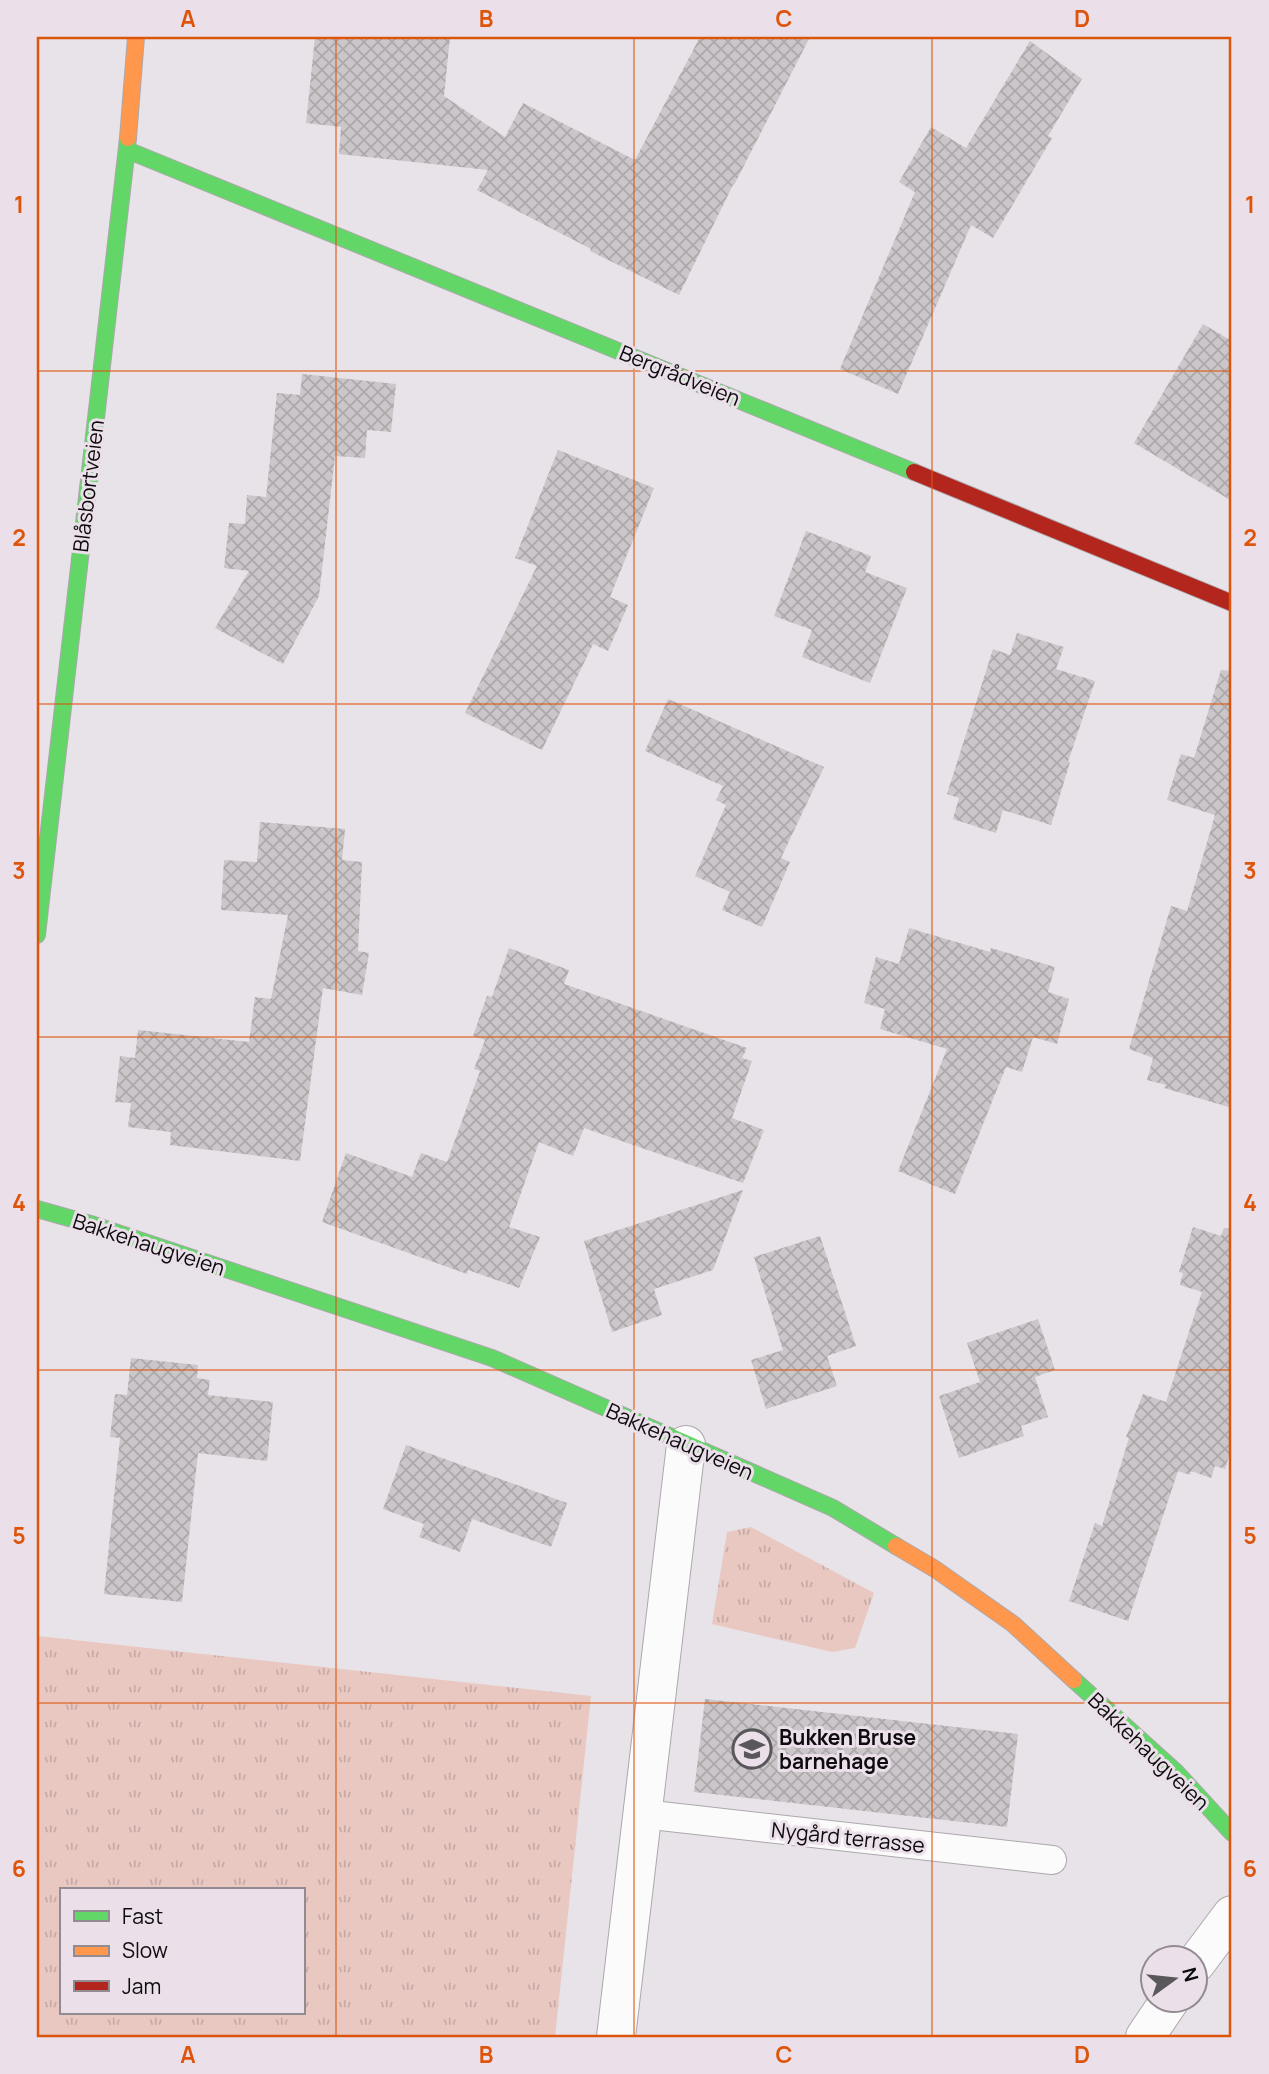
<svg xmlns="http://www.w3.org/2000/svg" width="1269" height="2074" font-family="Manrope,sans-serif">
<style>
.park{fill:url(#park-tufts);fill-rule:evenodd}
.building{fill:url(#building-cross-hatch)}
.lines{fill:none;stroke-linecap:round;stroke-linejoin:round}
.lane-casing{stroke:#aca8ac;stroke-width:30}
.street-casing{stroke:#aca8ac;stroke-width:40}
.fast-casing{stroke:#aca8ac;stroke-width:18}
.slow-casing{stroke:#aca8ac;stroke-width:18}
.jam-casing{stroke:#aca8ac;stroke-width:18}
.lane{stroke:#fcfbfc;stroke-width:28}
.street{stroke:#fcfbfc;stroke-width:38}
.fast{stroke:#63d668;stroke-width:16}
.slow{stroke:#ff974d;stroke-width:16}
.jam{stroke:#b3261e;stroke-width:16}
.grid{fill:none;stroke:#dd550c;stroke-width:2;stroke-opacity:0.55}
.labels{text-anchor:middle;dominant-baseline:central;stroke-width:6;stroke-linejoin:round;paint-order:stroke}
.street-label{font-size:21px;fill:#0e0b0e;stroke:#ebe0ea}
.poi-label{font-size:21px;font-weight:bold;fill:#0e0b0e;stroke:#ebe0ea;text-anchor:start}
.neatline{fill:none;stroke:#dd550c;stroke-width:2.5}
.grid-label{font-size:23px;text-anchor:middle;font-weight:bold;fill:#dd550c}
</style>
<defs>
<pattern id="park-tufts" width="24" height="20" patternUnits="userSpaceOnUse" patternTransform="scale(1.75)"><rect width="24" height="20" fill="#e9c8c2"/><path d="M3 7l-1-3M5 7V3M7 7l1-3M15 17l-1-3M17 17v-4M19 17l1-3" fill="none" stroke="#c7aaa6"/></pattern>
<pattern id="building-cross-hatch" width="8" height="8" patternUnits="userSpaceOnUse" patternTransform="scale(1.75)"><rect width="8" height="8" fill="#cbc6c9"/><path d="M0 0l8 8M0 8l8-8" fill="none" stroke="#ada9ab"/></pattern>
</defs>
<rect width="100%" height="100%" fill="#e8e3e8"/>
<path class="park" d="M 751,1527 L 874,1593 L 855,1648 L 832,1652 L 712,1624 L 727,1532 Z
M 37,1636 L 591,1696 L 555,2037 L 37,2037 ZM 61,1890 L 303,1890 L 303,2013 L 61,2013 Z"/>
<path class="building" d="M 315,37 L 450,37 L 444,96 L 505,137 L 523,103 L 635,160 L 700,37 L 810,37 L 734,185 L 733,185 L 679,295 L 590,251 L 591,249 L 477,190 L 488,170 L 339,154 L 341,127 L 306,123 Z
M 1030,41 L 1082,79 L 1048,136 L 1052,138 L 993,238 L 971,225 L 898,394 L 840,369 L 915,192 L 899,182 L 931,127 L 966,148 Z
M 1203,324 L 1232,341 L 1232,501 L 1134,443 Z
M 302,374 L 396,384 L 391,432 L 367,430 L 365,458 L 335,456 L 319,596 L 283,664 L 215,628 L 249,571 L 224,568 L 229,523 L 245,524 L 247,495 L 266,497 L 277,393 L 300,395 Z
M 558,450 L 654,488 L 610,597 L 628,605 L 608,651 L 593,644 L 542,750 L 465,713 L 537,566 L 515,558 Z
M 806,531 L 871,556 L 865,572 L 907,588 L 870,683 L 802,657 L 812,630 L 774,616 Z
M 1017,633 L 1064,647 L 1056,669 L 1095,681 L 1068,762 L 1070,762 L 1051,825 L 1003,810 L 996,833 L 953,819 L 959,798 L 947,794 L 993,649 L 1010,655 Z
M 1221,670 L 1232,671 L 1232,1108 L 1164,1088 L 1166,1085 L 1147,1080 L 1153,1058 L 1129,1049 L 1171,906 L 1187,911 L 1215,815 L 1167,800 L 1181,754 L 1194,758 Z
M 668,699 L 824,767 L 781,858 L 790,862 L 762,927 L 722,910 L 730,892 L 695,876 L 726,805 L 716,800 L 723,786 L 645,751 Z
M 260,822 L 345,829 L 342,860 L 362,862 L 358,951 L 369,953 L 362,995 L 323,988 L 300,1161 L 170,1145 L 171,1132 L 128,1127 L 131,1103 L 115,1102 L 120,1056 L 135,1058 L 138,1030 L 249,1042 L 255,997 L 271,999 L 288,915 L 221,910 L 224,860 L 257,862 Z
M 909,928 L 990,952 L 991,948 L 1055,967 L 1048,992 L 1069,999 L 1057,1044 L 1033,1037 L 1022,1072 L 1006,1067 L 955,1194 L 898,1171 L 947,1049 L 880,1029 L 885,1009 L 864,1003 L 876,957 L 899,964 Z
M 509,948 L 569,970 L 564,984 L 747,1048 L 742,1058 L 752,1061 L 732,1118 L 764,1130 L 743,1183 L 584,1128 L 573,1156 L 539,1142 L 509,1227 L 540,1237 L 519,1288 L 468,1270 L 467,1274 L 322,1222 L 346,1153 L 412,1177 L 421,1153 L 447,1162 L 480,1071 L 474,1069 L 485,1040 L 473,1036 L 487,996 L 492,997 Z
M 743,1190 L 713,1270 L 654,1289 L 662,1315 L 612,1332 L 584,1241 Z
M 1193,1227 L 1221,1236 L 1224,1228 L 1232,1229 L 1232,1446 L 1225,1469 L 1215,1466 L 1211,1478 L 1191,1471 L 1190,1475 L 1178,1471 L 1128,1621 L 1069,1601 L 1095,1523 L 1102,1526 L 1129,1438 L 1126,1437 L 1143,1394 L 1166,1402 L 1202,1292 L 1180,1285 L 1183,1273 L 1179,1272 Z
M 820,1236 L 856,1346 L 827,1356 L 837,1386 L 766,1409 L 751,1360 L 783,1350 L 754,1257 Z
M 1038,1319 L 1055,1370 L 1035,1377 L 1048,1417 L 1021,1426 L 1024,1436 L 959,1458 L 939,1396 L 980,1382 L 967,1343 Z
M 131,1358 L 198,1365 L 197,1378 L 210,1380 L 208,1395 L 273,1402 L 267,1461 L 198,1453 L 182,1602 L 104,1594 L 120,1438 L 110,1437 L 115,1394 L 127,1395 Z
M 406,1445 L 567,1503 L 551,1547 L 472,1519 L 460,1552 L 419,1537 L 424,1524 L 383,1509 Z
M 705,1699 L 1018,1734 L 1007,1827 L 694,1792 Z"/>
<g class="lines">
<g class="lane-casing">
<path id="lane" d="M 643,1814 L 1052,1860"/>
</g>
<g class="street-casing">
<path id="street" d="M 1196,1963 L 1232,1915
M 616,2037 L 686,1445
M 1145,2037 L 1170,2000"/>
</g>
<g class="fast-casing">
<path id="fast" d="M 127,150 L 914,472
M 37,935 L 128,138
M 37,1209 L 94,1225 L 492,1358 L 833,1508 L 896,1546
M 1074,1680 L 1177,1773 L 1232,1833"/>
</g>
<g class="slow-casing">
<path id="slow" d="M 128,138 L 136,37
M 896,1546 L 935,1569 L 1013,1624 L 1074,1680"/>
</g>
<g class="jam-casing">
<path id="jam" d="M 914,472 L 1232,603"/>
</g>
<use href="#lane" class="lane"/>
<use href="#street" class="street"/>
<use href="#fast" class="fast"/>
<use href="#slow" class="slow"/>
<use href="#jam" class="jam"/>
</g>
<path class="grid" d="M 336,37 L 336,2037M 634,37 L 634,2037M 932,37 L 932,2037M 37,371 L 1232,371M 37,704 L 1232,704M 37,1037 L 1232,1037M 37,1370 L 1232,1370M 37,1703 L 1232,1703"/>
<defs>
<g id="school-ring" transform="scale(2.0125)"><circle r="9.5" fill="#ebe0ea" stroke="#5a575a" stroke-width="1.5"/><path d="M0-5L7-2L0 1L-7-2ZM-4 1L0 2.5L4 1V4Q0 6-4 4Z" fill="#5a575a"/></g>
</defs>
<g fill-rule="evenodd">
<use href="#school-ring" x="752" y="1749"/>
</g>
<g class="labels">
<g class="street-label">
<text transform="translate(680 375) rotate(22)">Bergrådveien</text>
<text transform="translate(88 486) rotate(-83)">Blåsbortveien</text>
<text transform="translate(149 1244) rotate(18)">Bakkehaugveien</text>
<text transform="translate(680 1441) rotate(24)">Bakkehaugveien</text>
<text transform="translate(1149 1751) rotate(44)">Bakkehaugveien</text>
<text transform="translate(848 1837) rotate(6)">Nygård terrasse</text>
</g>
<g class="poi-label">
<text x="779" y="1737">Bukken Bruse<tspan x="779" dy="24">barnehage</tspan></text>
</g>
</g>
<rect width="1269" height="2074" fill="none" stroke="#ebe0ea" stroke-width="77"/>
<rect x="60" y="1888" width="245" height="126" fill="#ebe0ea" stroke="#938b92" stroke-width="2"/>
<rect x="74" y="1911" width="35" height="10" fill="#63d668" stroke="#938b92" stroke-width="2"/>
<text x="122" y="1924" font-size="21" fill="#0e0b0e">Fast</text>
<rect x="74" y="1946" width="35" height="10" fill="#ff974d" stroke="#938b92" stroke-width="2"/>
<text x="122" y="1958" font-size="21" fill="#0e0b0e">Slow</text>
<rect x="74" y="1981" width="35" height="10" fill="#b3261e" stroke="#938b92" stroke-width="2"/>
<text x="122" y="1994" font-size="21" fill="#0e0b0e">Jam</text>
<g transform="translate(1174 1979) rotate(75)"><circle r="33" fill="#ebe0ea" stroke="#938b92" stroke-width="2"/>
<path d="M0-5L12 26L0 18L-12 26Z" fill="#5a575a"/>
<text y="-10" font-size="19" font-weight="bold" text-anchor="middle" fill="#0e0b0e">N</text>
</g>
<rect x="38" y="38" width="1192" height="1998" class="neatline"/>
<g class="grid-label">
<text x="188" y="27">A</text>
<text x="486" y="27">B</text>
<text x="784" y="27">C</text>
<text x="1082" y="27">D</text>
<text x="19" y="213">1</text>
<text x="1250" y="213">1</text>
<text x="19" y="546">2</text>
<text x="1250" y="546">2</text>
<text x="19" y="879">3</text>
<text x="1250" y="879">3</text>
<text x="19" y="1211">4</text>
<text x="1250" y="1211">4</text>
<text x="19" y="1544">5</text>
<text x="1250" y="1544">5</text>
<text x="19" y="1877">6</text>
<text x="1250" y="1877">6</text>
<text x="188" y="2063">A</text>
<text x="486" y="2063">B</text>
<text x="784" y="2063">C</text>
<text x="1082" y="2063">D</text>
</g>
</svg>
